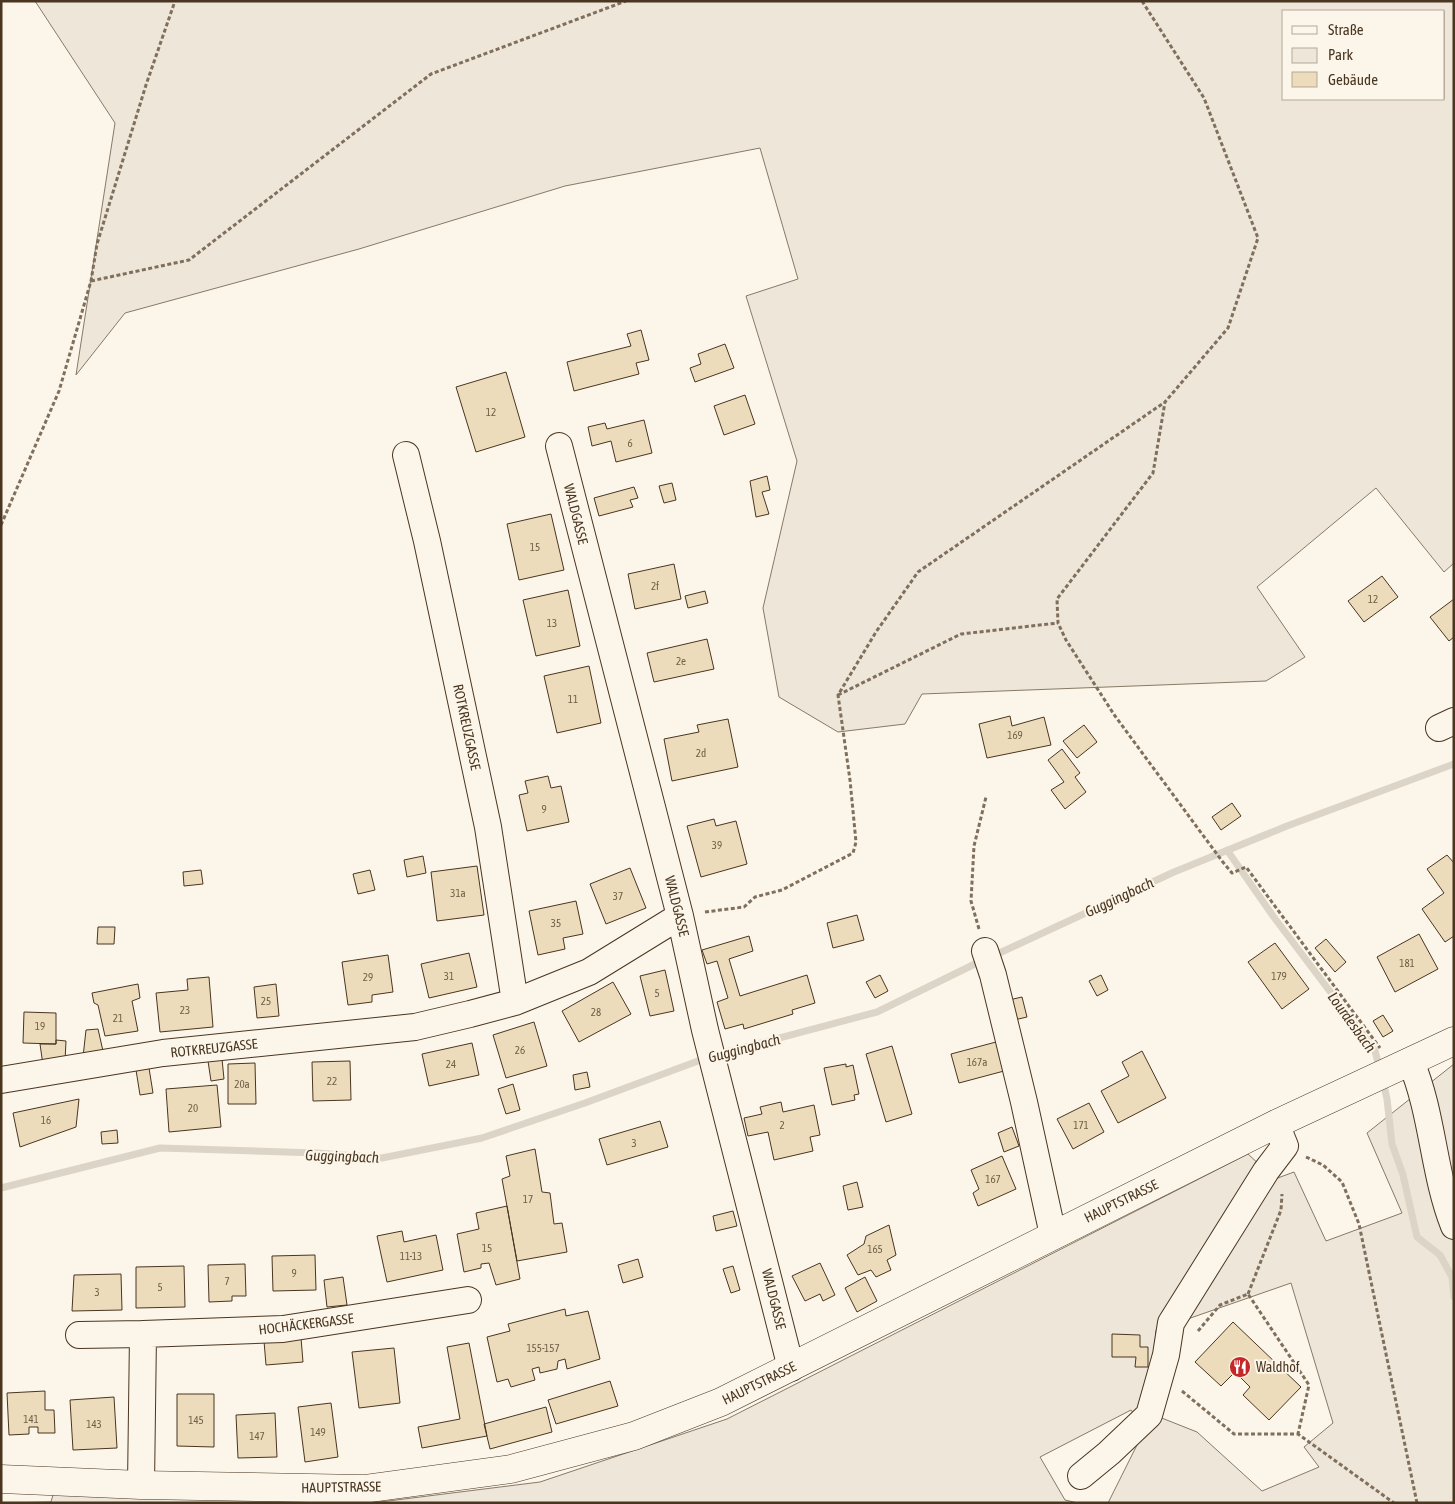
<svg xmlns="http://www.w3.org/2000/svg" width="1455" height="1504" font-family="'Asap Condensed',sans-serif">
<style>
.green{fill:#ede6d9;stroke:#887966;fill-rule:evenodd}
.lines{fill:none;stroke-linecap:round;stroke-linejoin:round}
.stream{stroke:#dcd4c6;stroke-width:7}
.building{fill:#ecdcbc;stroke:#4a3520}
.minor-casing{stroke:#4a3520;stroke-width:28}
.major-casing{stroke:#4a3520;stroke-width:29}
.path{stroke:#7f6f5c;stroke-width:3;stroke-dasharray:4 2.5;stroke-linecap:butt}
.minor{stroke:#fbf6e9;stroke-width:26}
.major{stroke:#fbf6e9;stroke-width:28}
.labels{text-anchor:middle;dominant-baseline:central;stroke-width:4;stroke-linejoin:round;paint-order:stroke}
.number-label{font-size:11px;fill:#725f47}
.street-label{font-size:14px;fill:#4a3520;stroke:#fbf6e9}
.poi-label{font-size:14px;fill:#4a3520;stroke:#fbf6e9;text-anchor:start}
.water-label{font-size:15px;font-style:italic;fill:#4a3520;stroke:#fbf6e9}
</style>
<rect width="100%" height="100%" fill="#fbf6e9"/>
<path class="green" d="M 35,1 L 1454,1 L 1454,563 L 1444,572 L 1376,488 L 1257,587 L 1305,657 L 1266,681 L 922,694 L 905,724 L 838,732 L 779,697 L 763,608 L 797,461 L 746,296 L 798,279 L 760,148 L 565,186 L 359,249 L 125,313 L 76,375 L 115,123 ZM 1284,11 L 1444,11 L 1444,99 L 1284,99 Z
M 1454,1064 L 1454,1503 L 1108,1503 L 1145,1429 L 1131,1410 L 1040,1457 L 1065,1500 L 1078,1503 L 1,1503 L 51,1502 L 54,1491 L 380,1502 L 540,1482 L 727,1419 L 1248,1154 L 1275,1179 L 1294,1172 L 1326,1241 L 1402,1213 L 1367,1133 ZM 1291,1283 L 1333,1423 L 1304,1447 L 1319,1467 L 1262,1491 L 1197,1432 L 1139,1409 L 1152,1381 L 1156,1330 Z"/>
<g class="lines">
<path class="stream" d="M 1227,850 L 1273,916 L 1375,1051 L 1380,1070
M 993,956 L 1174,872 L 1287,826 L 1454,764
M 716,1055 L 877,1012 L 983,960
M 1383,1081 L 1387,1099 L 1392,1144 L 1403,1175 L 1417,1237 L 1440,1255 L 1452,1277 L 1454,1297
M 1,1188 L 160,1148 L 317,1153 L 382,1158 L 482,1138 L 585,1103 L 706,1058"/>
</g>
<path class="building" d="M 641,330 L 649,360 L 636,363 L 639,374 L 574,391 L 567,362 L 631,346 L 627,334 Z
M 725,344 L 734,368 L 695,382 L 690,368 L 701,364 L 698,354 Z
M 506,372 L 525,437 L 476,452 L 456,387 Z
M 745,395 L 755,424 L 724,435 L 714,406 Z
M 644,420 L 652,453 L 616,462 L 611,441 L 592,446 L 588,427 L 605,423 L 607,429 Z
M 767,476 L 770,490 L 762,492 L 769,514 L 756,517 L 750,481 Z
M 672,483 L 676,500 L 664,503 L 659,486 Z
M 634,487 L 638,498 L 630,500 L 633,507 L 599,516 L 594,498 Z
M 551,514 L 564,570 L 519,580 L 507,524 Z
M 674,564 L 681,599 L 635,609 L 628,574 Z
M 1382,576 L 1398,597 L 1364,622 L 1348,601 Z
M 568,590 L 580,646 L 536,656 L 523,600 Z
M 705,591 L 708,603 L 688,608 L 685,596 Z
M 1454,599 L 1454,637 L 1449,641 L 1430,617 Z
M 707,639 L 714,669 L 654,682 L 647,653 Z
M 589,666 L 601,723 L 557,733 L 544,676 Z
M 1010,716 L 1012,726 L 1044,717 L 1051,745 L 987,758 L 979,724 Z
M 728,719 L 738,767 L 672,781 L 664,739 L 699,732 L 697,725 Z
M 1084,725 L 1097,742 L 1077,758 L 1063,741 Z
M 1062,749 L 1080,773 L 1075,777 L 1086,792 L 1065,809 L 1051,790 L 1064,782 L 1048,760 Z
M 548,776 L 551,788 L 561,786 L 569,822 L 527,831 L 519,795 L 528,793 L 525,781 Z
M 1232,803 L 1241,816 L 1221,830 L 1212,817 Z
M 714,819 L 716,826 L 736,821 L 747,864 L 701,877 L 687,826 Z
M 1447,855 L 1454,863 L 1454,936 L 1445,942 L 1422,909 L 1444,893 L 1427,869 Z
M 423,856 L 426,873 L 407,877 L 404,860 Z
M 477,866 L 484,915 L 437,921 L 431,872 Z
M 630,868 L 646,908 L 606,924 L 590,884 Z
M 201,870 L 203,884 L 184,886 L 183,872 Z
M 370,870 L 375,890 L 358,894 L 353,874 Z
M 576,901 L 583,934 L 563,938 L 565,949 L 538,955 L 529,911 Z
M 857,915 L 864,940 L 833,948 L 827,923 Z
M 98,927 L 115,927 L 114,944 L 97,944 Z
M 1419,934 L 1438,969 L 1395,992 L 1377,957 Z
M 749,936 L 753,951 L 729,959 L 740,996 L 807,975 L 815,1003 L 792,1010 L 793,1014 L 744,1029 L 743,1024 L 725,1029 L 717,1002 L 728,998 L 717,961 L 707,964 L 702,950 Z
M 1326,939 L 1346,962 L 1335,972 L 1315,948 Z
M 1275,943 L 1309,989 L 1282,1009 L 1248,962 Z
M 469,953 L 477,987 L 429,998 L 421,964 Z
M 388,955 L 393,992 L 372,995 L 372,1002 L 348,1005 L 342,962 Z
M 665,970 L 674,1011 L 650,1016 L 640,976 Z
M 880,975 L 888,991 L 875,998 L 866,982 Z
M 1101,975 L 1108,990 L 1097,996 L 1089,981 Z
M 209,977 L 213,1027 L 160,1032 L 156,993 L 188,990 L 187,979 Z
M 613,982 L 631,1014 L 579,1042 L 562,1011 Z
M 138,984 L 140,998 L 132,1001 L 138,1031 L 105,1036 L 98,1005 L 94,1003 L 92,993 Z
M 276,984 L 279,1016 L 257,1018 L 254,987 Z
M 1022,997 L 1027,1017 L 1014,1020 L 1009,1000 Z
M 24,1012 L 56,1013 L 56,1044 L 23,1043 Z
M 1383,1015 L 1393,1031 L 1383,1037 L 1373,1021 Z
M 534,1022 L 547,1066 L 506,1078 L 493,1035 Z
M 98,1029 L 103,1051 L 83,1057 L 86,1030 Z
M 56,1040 L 66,1041 L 65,1061 L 43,1065 L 40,1044 L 56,1044 Z
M 996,1042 L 1004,1071 L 959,1083 L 951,1054 Z
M 472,1043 L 479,1075 L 429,1086 L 422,1054 Z
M 892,1046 L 912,1114 L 886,1122 L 866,1054 Z
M 1142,1051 L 1166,1098 L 1118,1123 L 1101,1091 L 1129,1076 L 1122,1062 Z
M 222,1059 L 224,1079 L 211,1081 L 208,1061 Z
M 350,1061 L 351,1100 L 313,1101 L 312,1062 Z
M 255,1063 L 256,1104 L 228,1104 L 228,1064 Z
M 846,1064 L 846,1067 L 853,1065 L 859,1094 L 854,1095 L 855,1100 L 832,1105 L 824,1068 Z
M 149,1068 L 153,1093 L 140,1095 L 136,1070 Z
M 587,1072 L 590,1087 L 575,1090 L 573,1075 Z
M 513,1084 L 520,1110 L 506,1114 L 498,1089 Z
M 217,1085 L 221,1127 L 169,1132 L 166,1089 Z
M 79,1099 L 76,1127 L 20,1147 L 13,1113 Z
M 781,1102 L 783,1112 L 814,1105 L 820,1135 L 810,1137 L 813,1151 L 774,1160 L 768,1132 L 748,1136 L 744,1118 L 762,1114 L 760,1107 Z
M 1089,1103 L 1104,1132 L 1073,1149 L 1057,1119 Z
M 660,1121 L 668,1147 L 607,1165 L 599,1139 Z
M 1012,1127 L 1019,1146 L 1004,1152 L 998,1133 Z
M 117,1130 L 118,1143 L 102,1144 L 101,1132 Z
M 535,1149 L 542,1192 L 550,1193 L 554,1224 L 562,1223 L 567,1252 L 517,1261 L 502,1179 L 510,1176 L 506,1156 Z
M 1002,1156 L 1016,1189 L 978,1206 L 973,1193 L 979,1189 L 971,1170 Z
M 857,1182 L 863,1207 L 848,1210 L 843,1186 Z
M 507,1206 L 520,1279 L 496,1285 L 489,1263 L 481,1264 L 481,1268 L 464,1272 L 457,1234 L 479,1229 L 476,1213 Z
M 733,1211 L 737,1226 L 716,1231 L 713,1216 Z
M 889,1225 L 896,1255 L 887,1260 L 891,1270 L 876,1277 L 871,1270 L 858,1275 L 847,1255 L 864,1244 L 866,1236 Z
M 402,1231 L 404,1242 L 436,1235 L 443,1270 L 387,1282 L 377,1236 Z
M 315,1255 L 316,1290 L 273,1291 L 272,1256 Z
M 638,1259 L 643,1277 L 623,1283 L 618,1265 Z
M 820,1263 L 835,1295 L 823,1301 L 820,1294 L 805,1301 L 792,1276 Z
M 245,1264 L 246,1296 L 232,1296 L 232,1301 L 209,1302 L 208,1265 Z
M 184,1266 L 185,1307 L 136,1308 L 136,1267 Z
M 733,1266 L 740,1290 L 731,1293 L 723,1269 Z
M 121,1274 L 122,1310 L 72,1311 L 74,1275 Z
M 343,1277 L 347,1305 L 327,1307 L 324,1280 Z
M 865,1277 L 877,1301 L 857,1312 L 845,1288 Z
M 565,1309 L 566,1316 L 588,1311 L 600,1359 L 567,1369 L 565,1359 L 558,1361 L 557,1369 L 540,1373 L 539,1367 L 532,1369 L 535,1380 L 511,1387 L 508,1379 L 497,1382 L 487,1337 L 510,1331 L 508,1324 Z
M 1233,1322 L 1301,1387 L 1269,1420 L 1243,1395 L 1250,1387 L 1235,1372 L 1221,1386 L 1195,1362 Z
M 1112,1334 L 1140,1335 L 1140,1347 L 1148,1347 L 1148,1367 L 1135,1367 L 1136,1357 L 1112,1357 Z
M 301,1338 L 303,1362 L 266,1365 L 264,1341 Z
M 469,1343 L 487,1436 L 422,1448 L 418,1427 L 460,1419 L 447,1347 Z
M 394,1348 L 400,1403 L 359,1408 L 352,1352 Z
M 610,1381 L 618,1406 L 556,1424 L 548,1400 Z
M 45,1391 L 45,1410 L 54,1410 L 55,1433 L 38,1433 L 38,1427 L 29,1427 L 29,1434 L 9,1435 L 7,1393 Z
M 177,1394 L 214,1394 L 214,1447 L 177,1446 Z
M 114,1397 L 117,1448 L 73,1450 L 70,1400 Z
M 331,1403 L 338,1457 L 305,1462 L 298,1407 Z
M 546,1407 L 552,1432 L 490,1449 L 484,1424 Z
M 275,1413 L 277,1457 L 238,1458 L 236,1415 Z"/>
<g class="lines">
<g class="minor-casing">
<path id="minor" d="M 559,446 L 680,916 L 705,1030 L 791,1368
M 406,455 L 427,541 L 488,827 L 515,1002
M 1439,728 L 1454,721
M 985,951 L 993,975 L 1024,1102 L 1053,1235
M 1411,1062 C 1433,1114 1433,1173 1454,1226
M 1,1080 L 163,1053 L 415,1027 L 470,1014 L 515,1002 L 589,972 L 680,916
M 79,1335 L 143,1334
M 1081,1476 L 1109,1453 L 1149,1415 L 1166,1355 L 1171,1323 L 1266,1171 L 1285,1146 L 1276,1124
M 141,1485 L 143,1334 L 283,1329 L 468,1300"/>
</g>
<g class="major-casing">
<path id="major" d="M 1,1479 L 141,1485 L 364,1489 L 511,1469 L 634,1436 L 721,1402 L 1276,1124 L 1454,1041"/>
</g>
<path class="path" d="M 1142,1 L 1204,98 L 1258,238 L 1228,328 L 1165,402 L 1153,473 L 1057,599 L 1058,623 L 1066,640 L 1115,716 L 1222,861 L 1232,873 L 1246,867 L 1380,1048
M 91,281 L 189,260 L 431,74 L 626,1
M 1,525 L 59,391 L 91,281 L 97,244 L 146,85 L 175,1
M 838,695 L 961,634 L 1058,623
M 705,912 L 744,907 L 755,897 L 782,890 L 853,853 L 856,842 L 850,780 L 838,695 L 876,632 L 918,572 L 1165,402
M 979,929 L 971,901 L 974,846 L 986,797
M 1306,1157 L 1323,1165 L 1342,1182 L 1359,1224 L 1417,1503
M 1248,1294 L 1281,1210 L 1282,1194
M 1198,1331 L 1220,1305 L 1248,1294 L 1309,1385 L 1298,1434
M 1182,1391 L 1234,1434 L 1298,1434 L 1394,1503"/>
<use href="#minor" class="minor"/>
<use href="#major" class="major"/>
</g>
<defs>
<g id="restaurant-disc" transform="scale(1.125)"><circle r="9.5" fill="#c62828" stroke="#fbf6e9"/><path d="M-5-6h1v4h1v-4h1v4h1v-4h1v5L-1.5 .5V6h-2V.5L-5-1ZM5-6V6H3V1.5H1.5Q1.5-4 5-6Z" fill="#fff"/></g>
</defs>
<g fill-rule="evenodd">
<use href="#restaurant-disc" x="1240" y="1367"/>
</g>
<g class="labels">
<g class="number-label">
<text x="491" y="412">12</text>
<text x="630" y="443">6</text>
<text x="535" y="547">15</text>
<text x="655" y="586">2f</text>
<text x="1373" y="599">12</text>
<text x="552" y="623">13</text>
<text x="681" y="661">2e</text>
<text x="573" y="699">11</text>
<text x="1015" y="735">169</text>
<text x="701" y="753">2d</text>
<text x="544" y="809">9</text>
<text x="717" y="845">39</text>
<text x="458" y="893">31a</text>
<text x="618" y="896">37</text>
<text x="556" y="923">35</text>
<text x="1407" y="963">181</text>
<text x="449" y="976">31</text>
<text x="1279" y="976">179</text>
<text x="368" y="977">29</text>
<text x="657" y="993">5</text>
<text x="266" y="1001">25</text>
<text x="185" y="1010">23</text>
<text x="596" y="1012">28</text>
<text x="118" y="1018">21</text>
<text x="40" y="1026">19</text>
<text x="520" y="1050">26</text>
<text x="977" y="1062">167a</text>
<text x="451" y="1064">24</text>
<text x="332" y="1081">22</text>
<text x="242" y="1084">20a</text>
<text x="193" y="1108">20</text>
<text x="46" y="1120">16</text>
<text x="782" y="1125">2</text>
<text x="1081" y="1125">171</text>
<text x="634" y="1143">3</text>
<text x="993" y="1179">167</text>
<text x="528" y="1199">17</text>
<text x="487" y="1248">15</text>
<text x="875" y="1249">165</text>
<text x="411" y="1256">11-13</text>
<text x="294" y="1273">9</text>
<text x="227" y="1281">7</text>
<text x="160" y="1287">5</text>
<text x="97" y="1292">3</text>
<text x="543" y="1348">155-157</text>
<text x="31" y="1419">141</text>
<text x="196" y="1420">145</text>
<text x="94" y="1424">143</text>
<text x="318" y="1432">149</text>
<text x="257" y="1436">147</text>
</g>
<g class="street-label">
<text transform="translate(576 514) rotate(76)">WALDGASSE</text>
<text transform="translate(467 727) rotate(78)">ROTKREUZGASSE</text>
<text transform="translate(677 906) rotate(76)">WALDGASSE</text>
<text transform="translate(214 1048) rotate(-6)">ROTKREUZGASSE</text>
<text transform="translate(1121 1201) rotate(-26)">HAUPTSTRASSE</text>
<text transform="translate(774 1299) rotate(76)">WALDGASSE</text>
<text transform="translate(306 1324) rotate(-7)">HOCHÄCKERGASSE</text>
<text transform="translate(759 1383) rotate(-26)">HAUPTSTRASSE</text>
<text transform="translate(341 1487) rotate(-1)">HAUPTSTRASSE</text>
</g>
<g class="poi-label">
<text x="1256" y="1367">Waldhof</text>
</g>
<g class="water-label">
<text transform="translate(1119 897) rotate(-25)">Guggingbach</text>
<text transform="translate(1352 1022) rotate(54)">Lourdesbach</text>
<text transform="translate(744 1048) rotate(-15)">Guggingbach</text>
<text transform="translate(342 1156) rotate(2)">Guggingbach</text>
</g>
</g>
<rect width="1455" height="1504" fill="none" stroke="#4a3520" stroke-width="5"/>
<rect x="1282" y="10" width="162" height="90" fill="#fbf6e9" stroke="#b4a999"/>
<rect x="1292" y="26" width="25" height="8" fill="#fbf6e9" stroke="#b4a999"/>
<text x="1328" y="35" font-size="15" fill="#4a3520">Straße</text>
<rect x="1292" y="48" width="25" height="15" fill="#ede6d9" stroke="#b4a999"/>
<text x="1328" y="60" font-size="15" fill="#4a3520">Park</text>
<rect x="1292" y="72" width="25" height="15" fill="#ecdcbc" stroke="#b4a999"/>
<text x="1328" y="85" font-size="15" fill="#4a3520">Gebäude</text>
</svg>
